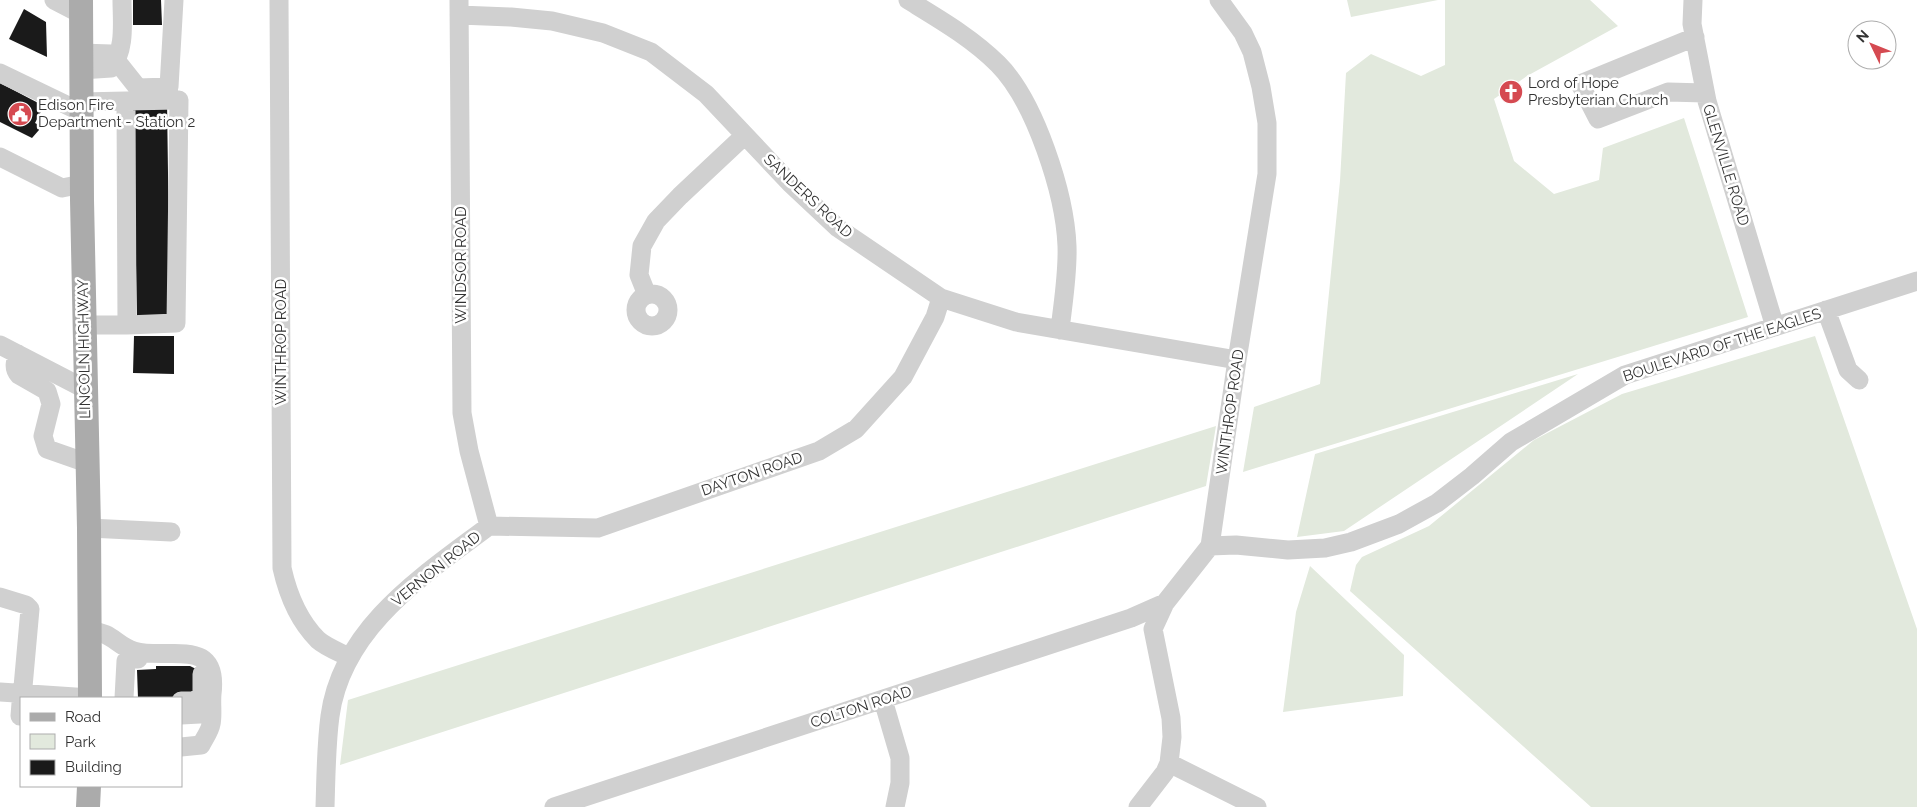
<svg xmlns="http://www.w3.org/2000/svg" width="1917" height="807" font-family="Raleway,sans-serif">
<style>
.green{fill:#e2e9dd}
.building{fill:#1a1a1a}
.lines{fill:none;stroke-linecap:round;stroke-linejoin:round}
.minor{stroke:#d0d0d0;stroke-width:19}
.major{stroke:#ababab;stroke-width:24}
.labels{text-anchor:middle;dominant-baseline:central;stroke-width:5;stroke-linejoin:round;paint-order:stroke}
.poi-label{font-size:15px;fill:#333;stroke:#fff;text-anchor:start}
.street-label{font-size:15px;fill:#333;stroke:#fff}
</style>
<rect width="100%" height="100%" fill="#fff"/>
<path class="green" d="M 1347,0 L 1438,0 L 1351,17 Z
M 1445,0 L 1590,0 L 1618,26 L 1527,76 L 1494,99 L 1514,161 L 1554,194 L 1599,180 L 1603,148 L 1684,118 L 1748,317 L 1243,472 L 1254,407 L 1320,384 L 1340,181 L 1346,73 L 1371,54 L 1421,76 L 1445,65 Z
M 1815,336 L 1917,629 L 1917,807 L 1591,807 L 1350,591 L 1356,565 L 1362,557 L 1429,526 L 1534,440 L 1622,394 Z
M 1578,374 L 1344,531 L 1297,537 L 1315,454 Z
M 1216,426 L 1206,486 L 340,765 L 348,700 Z
M 1310,566 L 1404,655 L 1403,696 L 1283,712 L 1296,612 Z"/>
<path class="building" d="M 133,0 L 161,0 L 162,25 L 133,25 Z
M 24,9 L 46,22 L 47,57 L 9,39 Z
M 0,83 L 44,106 L 35,123 L 39,125 L 39,130 L 32,138 L 0,122 Z
M 167,101 L 170,318 L 137,318 L 133,102 Z
M 134,336 L 174,336 L 174,374 L 133,373 Z
M 156,666 L 190,666 L 198,670 L 193,698 L 138,698 L 137,670 L 156,669 Z"/>
<g class="lines">
<path class="minor" d="M 54,0 L 81,14
M 279,0 L 282,568 C 288,595 298,620 318,640 C 326,647 339,652 349,657
M 459,0 L 462,413 L 469,451 L 489,526
M 908,0 C 939,19 972,38 998,64 C 1035,101 1065,194 1067,246 C 1068,274 1063,302 1060,330
M 1693,0 L 1692,24 L 1707,101 L 1775,327
M 459,15 L 511,17 L 552,21 L 603,33 L 651,52 L 706,94 L 790,183 L 838,228 L 941,298 L 1016,322 L 1237,360
M 1695,37 L 1580,84 L 1598,119 L 1668,92 L 1705,93
M 81,53 L 111,54 L 138,88 L 169,87 L 174,0
M 81,70 L 111,68 C 126,49 122,22 122,0
M 0,73 L 81,112
M 126,101 L 179,100 L 176,323 L 127,325
M 81,102 L 126,101 L 127,325 L 84,325
M 0,157 L 62,188 L 82,184
M636 310a16 16 0 1 1 32 0a16 16 0 1 1-32 0Z
M 647,295 L 639,275 L 642,246 L 656,221 L 680,196 L 744,136
M 1826,310 L 1848,370 L 1859,380
M 0,345 L 85,389
M 18,354 C 15,362 13,368 19,375 L 47,391 L 51,404 L 43,436 L 47,449 L 87,463
M 489,526 L 598,528 L 819,451 L 856,429 L 903,377 L 935,317 L 941,298
M 89,528 L 171,532
M 1210,546 L 1236,545 L 1288,550 L 1325,548 L 1351,542 L 1399,524 L 1437,503 L 1472,476 L 1511,442 L 1625,375 L 1917,281
M 0,597 L 26,605 L 30,609 L 22,698
M 89,631 C 113,632 115,645 134,651 C 168,661 219,635 212,694 C 211,703 213,716 211,724 C 210,731 204,739 201,745 L 181,747
M 0,692 L 90,698
M 124,698 L 126,661 L 130,658 L 138,659
M 883,700 L 900,758 L 900,783 L 895,807
M 181,701 L 194,701 L 202,695 L 202,674
M 21,703 L 20,716 L 21,716
M 181,715 L 200,714 L 202,695
M 1169,763 L 1257,807
M 325,807 C 326,777 326,746 330,716 C 342,627 424,575 489,526
M 554,807 L 1131,618 L 1165,603
M 1138,807 L 1165,772 L 1169,763 L 1172,737 L 1171,718 L 1153,629 L 1165,603 L 1210,546 L 1237,360 L 1267,174 L 1267,123 L 1261,87 L 1252,52 L 1243,33 L 1219,0"/>
<path class="major" d="M 81,0 L 82,200 L 89,528 L 90,698
M 88,807 L 89,786"/>
</g>
<defs>
<g id="church-disc" transform="scale(1.25)"><circle r="9.5" fill="#d54a51" stroke="#fff"/><path d="M-1.2-6h2.4v3.5h3.3v2.4h-3.3V6h-2.4V-.1h-3.3v-2.4h3.3Z" fill="#fff"/></g>
<g id="civic-disc" transform="scale(1.25)"><circle r="9.5" fill="#d54a51" stroke="#fff"/><path d="M-.6-6.5H3V-4.5H.6V-3L4-1V1h2V6H-6V1h2V-1L-.6-3ZM-1.2 2.5V6h2.4V2.5Z" fill="#fff"/></g>
</defs>
<g fill-rule="evenodd">
<use href="#church-disc" x="1511" y="92"/>
<use href="#civic-disc" x="20" y="114"/>
</g>
<g class="labels">
<g class="poi-label">
<text x="1528" y="83">Lord of Hope<tspan x="1528" dy="17">Presbyterian Church</tspan></text>
<text x="38" y="105">Edison Fire<tspan x="38" dy="17">Department - Station 2</tspan></text>
</g>
<g class="street-label">
<text transform="translate(1726 165) rotate(73)">GLENVILLE ROAD</text>
<text transform="translate(808 196) rotate(43)">SANDERS ROAD</text>
<text transform="translate(461 265) rotate(-90)">WINDSOR ROAD</text>
<text transform="translate(281 342) rotate(-90)">WINTHROP ROAD</text>
<text transform="translate(1722 345) rotate(-18)">BOULEVARD OF THE EAGLES</text>
<text transform="translate(84 349) rotate(-91)">LINCOLN HIGHWAY</text>
<text transform="translate(1230 412) rotate(-82)">WINTHROP ROAD</text>
<text transform="translate(752 474) rotate(-19)">DAYTON ROAD</text>
<text transform="translate(436 569) rotate(-39)">VERNON ROAD</text>
<text transform="translate(861 707) rotate(-18)">COLTON ROAD</text>
</g>
</g>
<rect x="20" y="697" width="162" height="90" fill="#ffffff" stroke="#adadad"/>
<rect x="30" y="713" width="25" height="8" fill="#ababab" stroke="#adadad"/>
<text x="65" y="722" font-size="15" fill="#333333">Road</text>
<rect x="30" y="734" width="25" height="15" fill="#e2e9dd" stroke="#adadad"/>
<text x="65" y="747" font-size="15" fill="#333333">Park</text>
<rect x="30" y="760" width="25" height="15" fill="#1a1a1a" stroke="#adadad"/>
<text x="65" y="772" font-size="15" fill="#333333">Building</text>
<g transform="translate(1872 45) rotate(313)"><circle r="24" fill="#ffffff" stroke="#adadad"/>
<path d="M0-4L9 19L0 12L-9 19Z" fill="#d54a51"/>
<text y="-8" font-size="14" font-weight="bold" text-anchor="middle" fill="#333333">N</text>
</g>
</svg>
